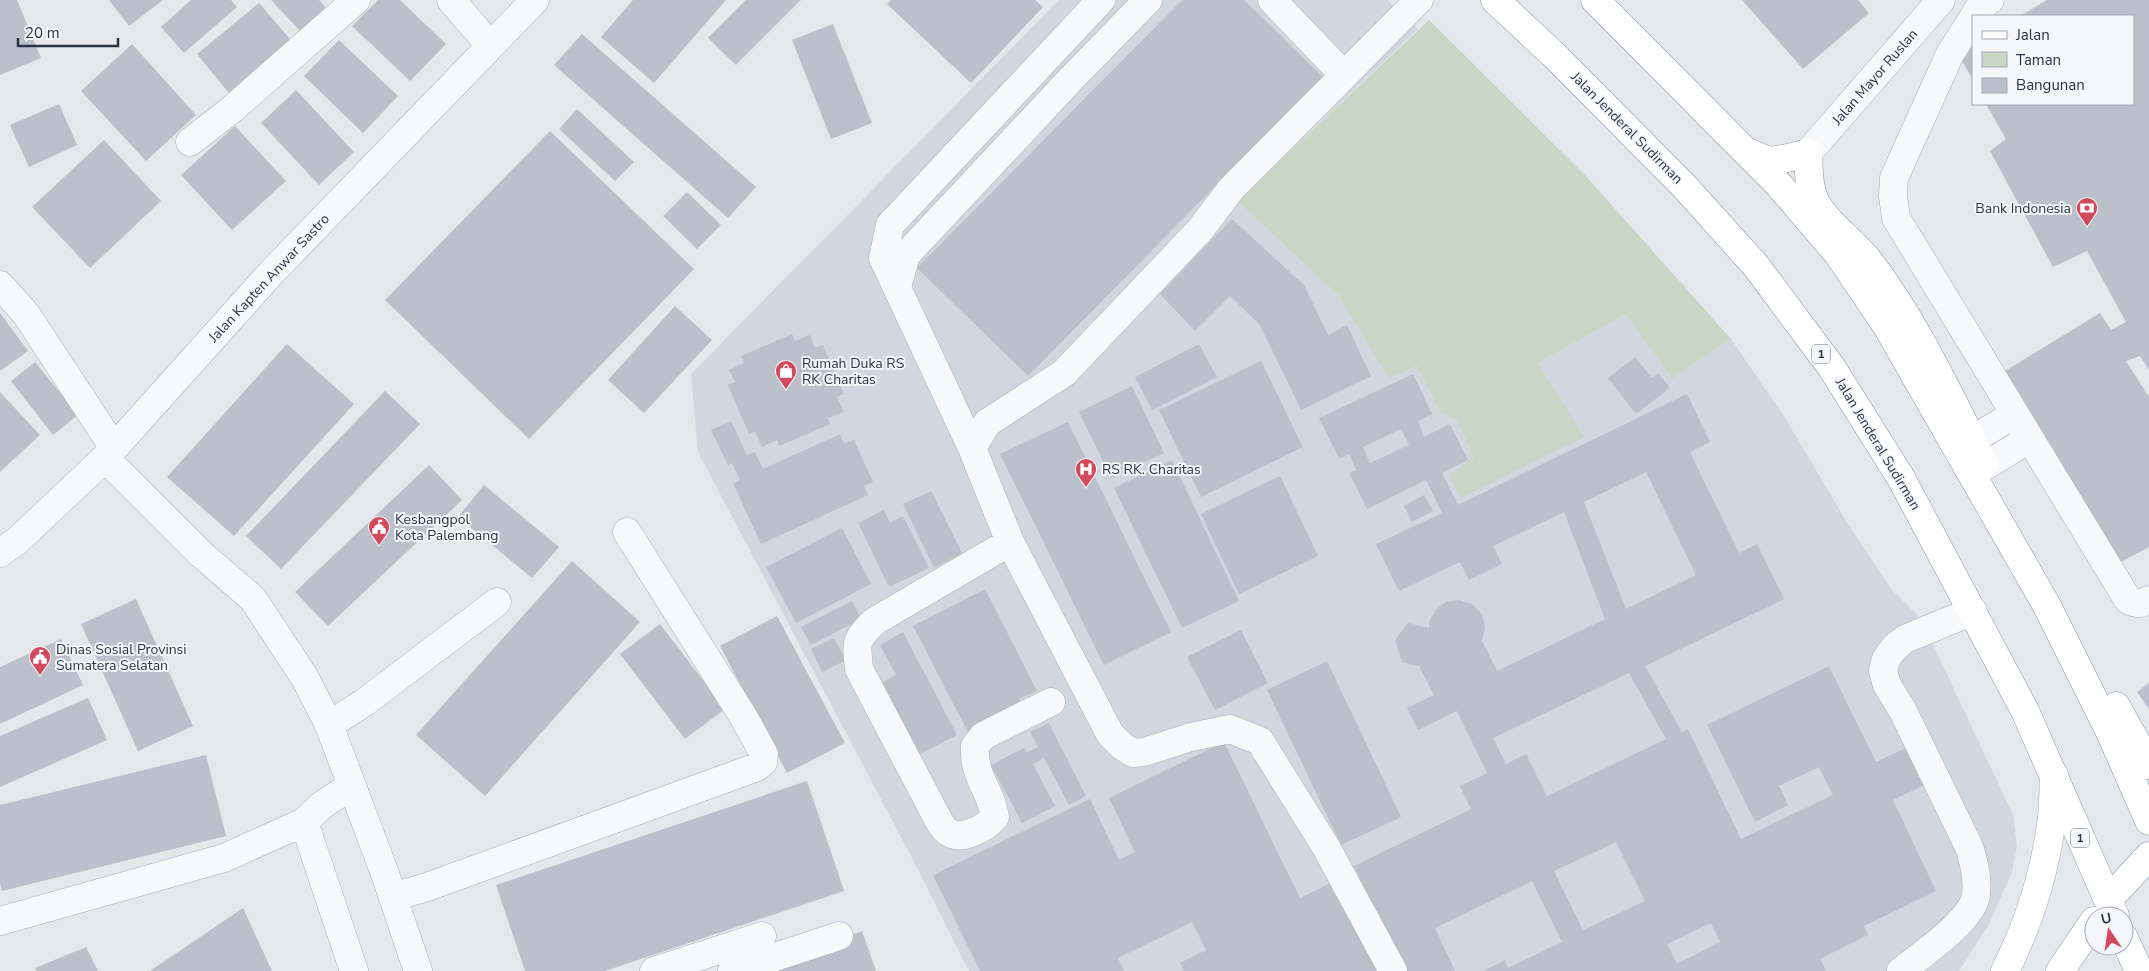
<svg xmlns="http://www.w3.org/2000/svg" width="2149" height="971" font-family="'Nunito Sans',sans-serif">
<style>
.built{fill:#d2d6de}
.green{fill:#c9d6c5}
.building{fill:#bbc0ca;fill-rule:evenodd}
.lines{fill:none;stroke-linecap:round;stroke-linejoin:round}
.minor-casing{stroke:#a9aeb7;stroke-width:29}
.major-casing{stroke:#a3abb8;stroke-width:29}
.highway-casing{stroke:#8b94a3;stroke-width:29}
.minor{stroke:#f7f8fa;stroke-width:28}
.major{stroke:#fff;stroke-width:28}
.highway{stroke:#fff;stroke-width:28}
.labels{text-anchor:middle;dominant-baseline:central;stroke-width:4;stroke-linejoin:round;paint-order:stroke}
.shield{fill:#f4f6f9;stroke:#676e7b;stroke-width:1}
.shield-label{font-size:12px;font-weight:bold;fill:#2b3445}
.street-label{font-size:14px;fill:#2b3445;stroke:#f4f6f9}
.poi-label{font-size:14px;fill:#2b3445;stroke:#f4f6f9;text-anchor:start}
</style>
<rect width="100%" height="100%" fill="#e4e7ec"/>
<path class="built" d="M 1059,0 L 1387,0 L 1418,29 L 1237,201 L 1338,295 L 1389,377 L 1417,366 L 1440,412 L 1457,420 L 1473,459 L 1583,437 L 1538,363 L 1626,314 L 1672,379 L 1731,339 L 1785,418 L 1845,519 L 1892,590 L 1921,619 L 2013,815 L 2017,846 L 2012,872 L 1988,926 L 1959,971 L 969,971 L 922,877 L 698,452 L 691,374 Z"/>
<path class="green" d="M 1429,20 L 1584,174 L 1731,339 L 1672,379 L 1626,314 L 1538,363 L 1584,437 L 1460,498 L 1450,475 L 1473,458 L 1457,420 L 1440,412 L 1417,366 L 1389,378 L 1338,295 L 1237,201 Z"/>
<path class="building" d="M 0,0 L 17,0 L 41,58 L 0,75 Z
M 109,0 L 163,0 L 129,26 Z
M 191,0 L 231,0 L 237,7 L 184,53 L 161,27 Z
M 271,0 L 319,0 L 328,10 L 302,33 Z
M 378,0 L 400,0 L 446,44 L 410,81 L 352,26 Z
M 633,0 L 726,0 L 654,83 L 601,37 Z
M 746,0 L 801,0 L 736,65 L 708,38 Z
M 891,0 L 1035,0 L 1043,7 L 971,83 L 887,4 Z
M 1182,0 L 1244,0 L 1323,77 L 1028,376 L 917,268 Z
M 1742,0 L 1858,0 L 1869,13 L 1803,69 Z
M 2047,0 L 2149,0 L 2149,370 L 2140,356 L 2126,361 L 2149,397 L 2149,547 L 2113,566 L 2005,371 L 2100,313 L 2111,330 L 2126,322 L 2087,251 L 2053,267 L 1990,151 L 2006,139 L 1986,104 L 2133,104 L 2133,16 L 2020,16 Z
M 259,3 L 296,46 L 233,98 L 197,54 Z
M 833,24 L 872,123 L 831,139 L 792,40 Z
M 582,34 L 756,187 L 728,218 L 554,65 Z
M 339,40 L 398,96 L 363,133 L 304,76 Z
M 132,44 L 196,115 L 146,161 L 81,91 Z
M 1973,44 L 1973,80 L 1957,53 Z
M 296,90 L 354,152 L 319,185 L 261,123 Z
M 59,104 L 77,145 L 29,167 L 10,125 Z
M 577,109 L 634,162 L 615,181 L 559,129 Z
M 235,126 L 286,181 L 232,230 L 181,175 Z
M 550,131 L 694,269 L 529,439 L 385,300 Z
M 104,140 L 161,201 L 90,268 L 32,207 Z
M 687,192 L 721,225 L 697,249 L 663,216 Z
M 1232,219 L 1304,285 L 1328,335 L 1347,325 L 1371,376 L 1301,410 L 1260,325 L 1230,296 L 1195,331 L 1160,294 Z
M 675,306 L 712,340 L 644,413 L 608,380 Z
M 0,313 L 28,351 L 0,371 Z
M 792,334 L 795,341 L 810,335 L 815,348 L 823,345 L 844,394 L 837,397 L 844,412 L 828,418 L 830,424 L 779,446 L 777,440 L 762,447 L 755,431 L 749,434 L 728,385 L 735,382 L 729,370 L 744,363 L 741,356 Z
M 287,344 L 354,404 L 234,536 L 167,477 Z
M 1199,344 L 1217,377 L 1152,410 L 1135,377 Z
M 1635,357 L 1652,378 L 1658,373 L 1670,388 L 1636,414 L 1608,378 Z
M 1261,361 L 1303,447 L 1201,497 L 1159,410 Z
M 35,362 L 78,415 L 53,435 L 11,381 Z
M 1413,374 L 1432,414 L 1418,421 L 1424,437 L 1450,424 L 1468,460 L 1442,473 L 1458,505 L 1687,394 L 1710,442 L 1690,452 L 1739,553 L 1757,544 L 1784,599 L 1645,666 L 1682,732 L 1688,729 L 1741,839 L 1833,795 L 1819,767 L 1779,786 L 1788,805 L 1755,822 L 1707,725 L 1829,666 L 1876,762 L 1910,746 L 1928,783 L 1893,800 L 1936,891 L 1864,926 L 1868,935 L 1820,959 L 1826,971 L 1483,971 L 1505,960 L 1508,968 L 1562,942 L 1532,881 L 1435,928 L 1455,971 L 1403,971 L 1354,866 L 1471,809 L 1460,786 L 1487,773 L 1457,711 L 1418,730 L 1407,708 L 1434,695 L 1419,666 L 1402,662 L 1395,640 L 1408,623 L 1429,628 L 1429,622 L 1435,610 L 1446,602 L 1459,600 L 1472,604 L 1482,614 L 1485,627 L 1482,641 L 1497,671 L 1605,619 L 1564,512 L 1493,546 L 1502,564 L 1469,580 L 1460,562 L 1399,591 L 1376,544 L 1442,513 L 1426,480 L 1367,509 L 1349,473 L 1356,470 L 1349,454 L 1339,459 L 1319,418 ZM 1401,429 L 1409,445 L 1370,463 L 1363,447 ZM 1646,472 L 1696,575 L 1626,609 L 1584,502 ZM 1629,673 L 1666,739 L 1547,796 L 1526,754 L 1506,764 L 1493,738 ZM 1616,842 L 1645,901 L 1583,930 L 1554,871 ZM 1711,923 L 1720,942 L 1677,964 L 1667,944 Z
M 1132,386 L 1164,453 L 1111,478 L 1079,412 Z
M 385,391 L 420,424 L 281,569 L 246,536 Z
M 0,392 L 40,435 L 0,472 Z
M 731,421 L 747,455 L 755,452 L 763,469 L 840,434 L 844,444 L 854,440 L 873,482 L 864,486 L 868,495 L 761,544 L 733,483 L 740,480 L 732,463 L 728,465 L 711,430 Z
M 1068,422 L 1171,632 L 1104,665 L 1000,454 Z
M 1172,460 L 1239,601 L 1182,628 L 1114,488 Z
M 429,465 L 462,500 L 328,626 L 295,592 Z
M 1280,476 L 1318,556 L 1239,594 L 1201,514 Z
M 484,485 L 559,547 L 532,578 L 458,517 Z
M 931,491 L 962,553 L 934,568 L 903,504 Z
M 1424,495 L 1433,511 L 1412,522 L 1404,506 Z
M 884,510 L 890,523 L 903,516 L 929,568 L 889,587 L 858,523 Z
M 842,528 L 871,584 L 796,623 L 766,567 Z
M 572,561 L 640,622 L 485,796 L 416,735 Z
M 985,589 L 1037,691 L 1019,699 L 1024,709 L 970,736 L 913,626 Z
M 136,599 L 193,726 L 138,751 L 81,624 Z
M 852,601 L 861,619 L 811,645 L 801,627 Z
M 777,616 L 845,743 L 787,773 L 720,646 Z
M 660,624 L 725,709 L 685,739 L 620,654 Z
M 1241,630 L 1268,683 L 1215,710 L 1187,657 Z
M 903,632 L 957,735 L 916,756 L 878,685 L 896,675 L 880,645 Z
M 834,638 L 846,660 L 822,672 L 811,649 Z
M 61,639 L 83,685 L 0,724 L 0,667 Z
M 1327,661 L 1401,817 L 1341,845 L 1267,690 Z
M 2149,683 L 2149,709 L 2137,692 Z
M 88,698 L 107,740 L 0,787 L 0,736 Z
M 1049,723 L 1086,796 L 1069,805 L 1044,758 L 1033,764 L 1055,806 L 1022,823 L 991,765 L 1024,748 L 1027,752 L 1038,747 L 1030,732 Z
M 1224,742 L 1300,898 L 1339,879 L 1384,971 L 1184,971 L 1180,963 L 1206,950 L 1192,922 L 1118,958 L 1124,971 L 980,971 L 933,875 L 1090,799 L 1119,860 L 1135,852 L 1109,798 Z
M 206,755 L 226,836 L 2,891 L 0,883 L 0,805 Z
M 807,781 L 844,891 L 605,971 L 525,971 L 496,885 Z
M 243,908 L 272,971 L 150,971 Z
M 862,931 L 876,971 L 746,971 Z
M 86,947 L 98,971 L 37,971 L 35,968 Z"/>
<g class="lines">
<g class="minor-casing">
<path id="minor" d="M 451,0 L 490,45
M 1101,0 L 890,225 L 883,258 L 972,448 L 1010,542 L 1110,734 L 1122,746 L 1133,753 L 1144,752 L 1191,737 L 1230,729 L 1260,741 L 1326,847 L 1393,971
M 1272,0 L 1344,75
M 1974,16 L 1979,8 L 1990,0
M 1973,18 L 1950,54 L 1894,178 L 1893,196 L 1896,218 L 2128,600 C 2136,604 2141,604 2149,600
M 190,142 L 231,110 L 356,0
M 1808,153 L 1941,0
M 0,285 L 26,314 L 114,448
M 897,287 L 906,255 L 1071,79 L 1148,0
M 1972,440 L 2015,414
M 972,448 L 987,423 L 1064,373 L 1200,230 L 1231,189 L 1419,0
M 105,458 L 201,554 L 253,599 L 305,678 L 329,725 L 384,871 L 418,971
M 1985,466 L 2029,439
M 1010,542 L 875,621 C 855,640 856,641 859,669 L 940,823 C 942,826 945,830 948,832 C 961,842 987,827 995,817 C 991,789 973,778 975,746 L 983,736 L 1051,702
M 0,553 L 17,541 L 105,458 L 272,272 L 535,0
M 329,725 L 365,702 L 497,602
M 304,822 L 354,971
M 393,897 L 427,887 L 757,767 L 763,762 L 764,754 L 743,716 L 627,532
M 0,921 L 224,858 L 304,822 L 322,805 L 351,786
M 654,971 L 762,936
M 732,971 L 839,936
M 1901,971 C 1921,955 1973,920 1976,895 C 1978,879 1974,864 1970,849 L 1903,711 L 1887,685 L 1883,671 L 1886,659 L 1895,647 L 1905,639 L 1973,611"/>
</g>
<g class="major-casing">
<path id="major" d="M 2005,971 C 2028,925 2044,876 2051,825 C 2054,809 2053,791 2054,775
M 2060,971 L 2094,921"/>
</g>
<g class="highway-casing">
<path id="highway" d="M 1495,0 L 1554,55 L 1685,187 L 1756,266 L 1832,368 L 1901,478 L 2025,711 L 2115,916
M 1595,0 L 1779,185 L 1838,254 L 1888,328 L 2047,606 L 2110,732 L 2149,821
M 1746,151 L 1768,161 L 1783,159 L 1808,153 C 1809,169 1808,185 1815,201 C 1824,221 1854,242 1868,260 C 1916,322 1949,395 1984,464
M 2116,706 L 2149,765
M 2108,900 L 2149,856
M 2124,938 L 2139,971"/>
</g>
<use href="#minor" class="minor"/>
<use href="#major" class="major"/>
<use href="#highway" class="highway"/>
</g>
<defs>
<g id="bank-pin" transform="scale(1.125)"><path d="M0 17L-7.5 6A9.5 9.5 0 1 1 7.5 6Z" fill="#d1495b" stroke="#f4f6f9"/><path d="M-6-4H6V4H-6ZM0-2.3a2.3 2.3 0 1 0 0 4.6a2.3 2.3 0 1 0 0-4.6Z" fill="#fff"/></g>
<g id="shop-pin" transform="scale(1.125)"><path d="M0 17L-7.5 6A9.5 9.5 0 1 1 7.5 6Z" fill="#d1495b" stroke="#f4f6f9"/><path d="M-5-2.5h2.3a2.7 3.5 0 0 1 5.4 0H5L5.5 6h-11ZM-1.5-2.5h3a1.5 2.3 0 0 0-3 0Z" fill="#fff"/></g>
<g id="hospital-pin" transform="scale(1.125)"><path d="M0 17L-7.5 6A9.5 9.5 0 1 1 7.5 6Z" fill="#d1495b" stroke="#f4f6f9"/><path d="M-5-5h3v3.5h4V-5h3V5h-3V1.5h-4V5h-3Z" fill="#fff"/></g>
<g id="civic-pin" transform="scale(1.125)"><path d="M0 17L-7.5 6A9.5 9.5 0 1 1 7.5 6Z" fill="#d1495b" stroke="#f4f6f9"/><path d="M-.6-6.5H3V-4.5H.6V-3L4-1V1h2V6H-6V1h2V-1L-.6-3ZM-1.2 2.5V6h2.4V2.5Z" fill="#fff"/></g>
</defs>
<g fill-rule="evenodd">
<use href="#bank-pin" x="2087" y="208"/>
<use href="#shop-pin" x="786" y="371"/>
<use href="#hospital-pin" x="1086" y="469"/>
<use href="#civic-pin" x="379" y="527"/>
<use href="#civic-pin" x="40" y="657"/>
</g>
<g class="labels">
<g class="shield">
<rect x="1812" y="344.5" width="18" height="19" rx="4"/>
<rect x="2071" y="828.5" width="18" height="19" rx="4"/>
</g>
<g class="shield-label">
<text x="1821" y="354">1</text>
<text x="2080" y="838">1</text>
</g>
<g class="street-label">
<text transform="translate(1875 77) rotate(-49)">Jalan Mayor Ruslan</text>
<text transform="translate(1627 128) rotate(45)">Jalan Jenderal Sudirman</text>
<text transform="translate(269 278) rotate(-47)">Jalan Kapten Anwar Sastro</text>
<text transform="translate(1878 444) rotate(59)">Jalan Jenderal Sudirman</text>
</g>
<g class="poi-label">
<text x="2071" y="208" text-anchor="end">Bank Indonesia</text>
<text x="802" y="363">Rumah Duka RS<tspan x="802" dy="16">RK Charitas</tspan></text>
<text x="1102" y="469">RS RK. Charitas</text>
<text x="395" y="519">Kesbangpol<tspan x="395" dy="16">Kota Palembang</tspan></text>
<text x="56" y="649">Dinas Sosial Provinsi<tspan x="56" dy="16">Sumatera Selatan</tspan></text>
</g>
</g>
<rect x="1972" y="15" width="162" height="90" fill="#f4f6f9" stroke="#a4a8b1"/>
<rect x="1982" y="31" width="25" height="8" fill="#ffffff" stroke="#a4a8b1"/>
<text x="2016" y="40" font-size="15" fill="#2b3445">Jalan</text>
<rect x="1982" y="52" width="25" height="15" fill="#c9d6c5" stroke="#a4a8b1"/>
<text x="2016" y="65" font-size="15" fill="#2b3445">Taman</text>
<rect x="1982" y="78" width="25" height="15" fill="#bbc0ca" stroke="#a4a8b1"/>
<text x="2016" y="90" font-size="15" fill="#2b3445">Bangunan</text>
<g transform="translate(2109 931) rotate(347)"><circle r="24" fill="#f4f6f9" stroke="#a4a8b1"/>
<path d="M0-4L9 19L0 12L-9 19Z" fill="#d1495b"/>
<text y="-8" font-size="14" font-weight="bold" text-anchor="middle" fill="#2b3445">U</text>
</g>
<path d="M18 38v8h100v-8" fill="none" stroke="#2b3445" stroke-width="2.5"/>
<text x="25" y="38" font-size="15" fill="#2b3445" stroke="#f4f6f9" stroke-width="4" paint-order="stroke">20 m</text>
</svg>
